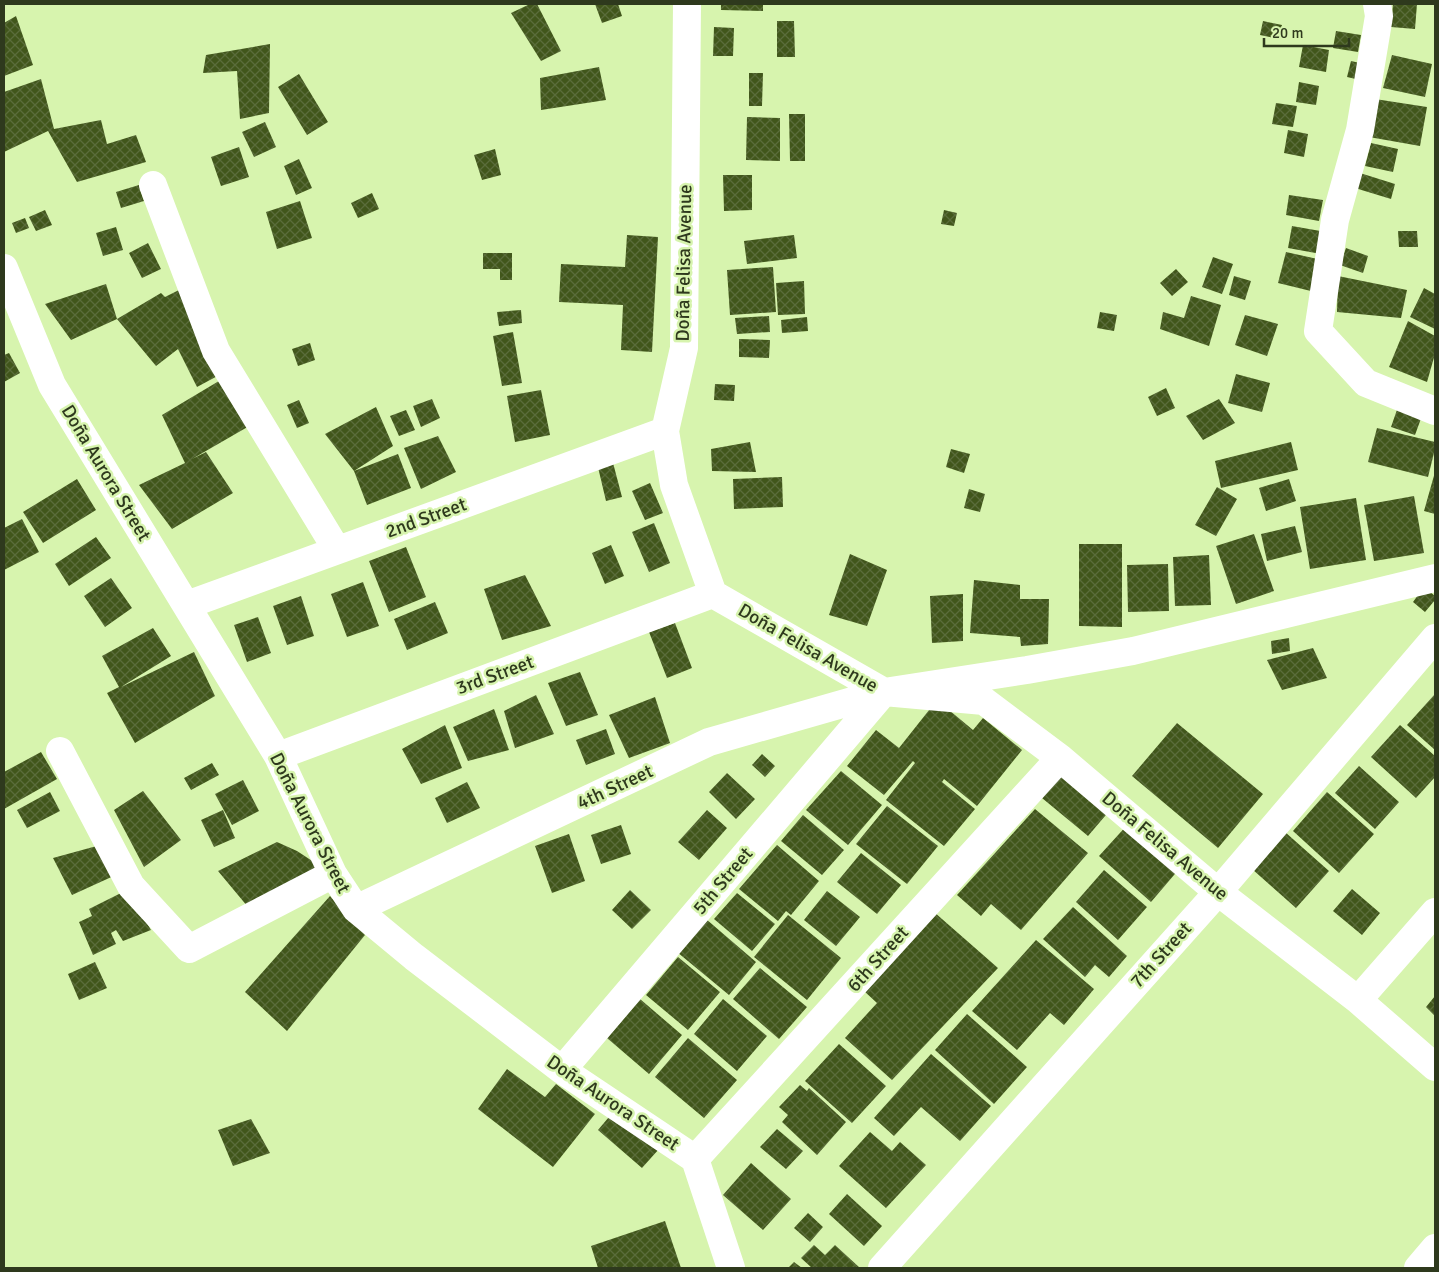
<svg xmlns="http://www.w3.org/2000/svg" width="1439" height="1272" font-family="Signika,sans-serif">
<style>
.building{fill:url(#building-cross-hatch)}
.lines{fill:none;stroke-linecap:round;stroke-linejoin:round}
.minor{stroke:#fff;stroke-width:28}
.labels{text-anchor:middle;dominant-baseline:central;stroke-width:5;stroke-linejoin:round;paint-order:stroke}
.street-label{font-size:19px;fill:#2e391d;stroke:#d7f4ae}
</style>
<defs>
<pattern id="building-cross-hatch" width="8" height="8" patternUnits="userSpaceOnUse" patternTransform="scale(1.25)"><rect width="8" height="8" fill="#41561b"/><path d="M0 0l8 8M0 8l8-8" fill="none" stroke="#5a6c3b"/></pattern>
</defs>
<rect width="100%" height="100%" fill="#d7f4ae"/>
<path class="building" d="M 530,4 L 537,4 L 561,51 L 541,61 L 511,13 Z
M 595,4 L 618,4 L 622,16 L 602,23 Z
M 721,4 L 763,4 L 763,11 L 721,10 Z
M 1393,4 L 1417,4 L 1415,29 L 1391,27 Z
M 16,16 L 33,65 L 4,76 L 4,23 Z
M 777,21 L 794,21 L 795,57 L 777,57 Z
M 1263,21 L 1282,25 L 1279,39 L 1260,35 Z
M 714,27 L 734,28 L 733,56 L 713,56 Z
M 1336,31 L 1361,35 L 1358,52 L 1333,48 Z
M 270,44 L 269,113 L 240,119 L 237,71 L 203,73 L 206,55 Z
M 1303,45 L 1329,50 L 1326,72 L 1299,67 Z
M 1392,55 L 1432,64 L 1425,97 L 1383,88 Z
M 1351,61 L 1364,64 L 1360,80 L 1347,77 Z
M 599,67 L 606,100 L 541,110 L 540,78 Z
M 749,73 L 763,73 L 762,106 L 749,106 Z
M 299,74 L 328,122 L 307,135 L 278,87 Z
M 41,79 L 54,129 L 101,120 L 107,144 L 136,135 L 146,162 L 77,182 L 48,131 L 4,152 L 4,92 Z
M 1299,82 L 1319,86 L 1316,105 L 1296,102 Z
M 1375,99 L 1427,107 L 1420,146 L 1369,137 Z
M 1276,103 L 1297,106 L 1293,127 L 1272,124 Z
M 789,114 L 805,114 L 805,161 L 790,161 Z
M 747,117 L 780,118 L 780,161 L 746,160 Z
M 265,122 L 276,147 L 254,157 L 242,132 Z
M 1288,130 L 1308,134 L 1304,157 L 1284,153 Z
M 1371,143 L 1398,149 L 1393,172 L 1365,166 Z
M 239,147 L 249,177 L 221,186 L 211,157 Z
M 495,149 L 501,175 L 482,180 L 474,155 Z
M 299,159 L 312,188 L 296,195 L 284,166 Z
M 1360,173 L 1395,184 L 1391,199 L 1355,188 Z
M 723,175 L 752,175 L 752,210 L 724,211 Z
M 139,185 L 144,201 L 121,208 L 116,192 Z
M 372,193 L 379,209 L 358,218 L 351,203 Z
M 1289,195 L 1323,200 L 1319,221 L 1286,215 Z
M 300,201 L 312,238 L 277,249 L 266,212 Z
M 45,210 L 52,225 L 36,231 L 29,217 Z
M 944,210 L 957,213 L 954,226 L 941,224 Z
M 25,218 L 29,228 L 16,233 L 12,223 Z
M 1292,226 L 1326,232 L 1321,254 L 1288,248 Z
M 116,227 L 123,250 L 103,256 L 96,233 Z
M 1398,231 L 1417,231 L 1418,247 L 1399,247 Z
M 627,235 L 658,237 L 652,352 L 621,350 L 623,305 L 559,302 L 561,264 L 625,267 Z
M 794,235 L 797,258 L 747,264 L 744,241 Z
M 148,243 L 161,269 L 142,278 L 129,253 Z
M 1346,248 L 1368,256 L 1363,273 L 1340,265 Z
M 1286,252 L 1322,260 L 1315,292 L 1278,283 Z
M 483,253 L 512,253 L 512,280 L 500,280 L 500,269 L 483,269 Z
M 1213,257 L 1233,264 L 1222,294 L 1202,287 Z
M 773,267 L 776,312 L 730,315 L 727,270 Z
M 1176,269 L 1188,282 L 1172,296 L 1160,283 Z
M 1234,276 L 1251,281 L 1245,300 L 1229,295 Z
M 1338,276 L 1407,290 L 1401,318 L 1337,312 Z
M 804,281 L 805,314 L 778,315 L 776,283 Z
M 106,284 L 117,319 L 71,340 L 45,304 Z
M 1424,288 L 1435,294 L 1435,329 L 1410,317 Z
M 181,289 L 223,373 L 197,387 L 178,349 L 156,366 L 117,319 L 161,293 L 165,297 Z
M 1191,296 L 1221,305 L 1209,346 L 1160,329 L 1163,312 L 1184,318 Z
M 521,310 L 522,323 L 499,326 L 497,312 Z
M 1100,312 L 1117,315 L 1114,331 L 1097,328 Z
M 1245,315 L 1278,324 L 1267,356 L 1235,345 Z
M 769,316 L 770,332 L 737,334 L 735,318 Z
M 807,317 L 808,331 L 782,333 L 781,320 Z
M 1408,321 L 1435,336 L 1435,354 L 1427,382 L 1389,367 Z
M 513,332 L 522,383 L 502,386 L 493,336 Z
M 739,339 L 770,340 L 769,358 L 739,357 Z
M 310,343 L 315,360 L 298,366 L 292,349 Z
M 9,353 L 20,373 L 4,382 L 4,355 Z
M 1236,374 L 1270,383 L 1262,412 L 1228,403 Z
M 224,378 L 251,425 L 192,459 L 206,452 L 233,493 L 172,529 L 139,485 L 185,463 L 162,415 Z
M 715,384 L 735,385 L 734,401 L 714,400 Z
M 1166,388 L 1175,408 L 1157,416 L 1148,397 Z
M 541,390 L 550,435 L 515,442 L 507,396 Z
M 432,399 L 440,418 L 421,427 L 413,406 Z
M 1219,399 L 1235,423 L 1203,440 L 1186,416 Z
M 299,400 L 309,423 L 297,428 L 287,405 Z
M 1399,404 L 1423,413 L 1415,435 L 1391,427 Z
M 376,407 L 393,446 L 354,471 L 325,434 Z
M 406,410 L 415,430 L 399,436 L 390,416 Z
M 1377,428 L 1435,442 L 1435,449 L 1428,477 L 1368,462 Z
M 438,436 L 456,472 L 421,489 L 404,448 Z
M 750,442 L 756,472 L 712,471 L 711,449 Z
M 1291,442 L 1298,470 L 1221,488 L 1215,461 Z
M 951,449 L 970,454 L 964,473 L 946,467 Z
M 398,454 L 411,488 L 367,505 L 354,471 Z
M 612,459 L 622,497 L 606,501 L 597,463 Z
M 1435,472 L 1435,514 L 1424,511 Z
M 782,477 L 783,507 L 734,509 L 733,479 Z
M 77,479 L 96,510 L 43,543 L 23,512 Z
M 1289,479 L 1296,501 L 1266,511 L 1259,488 Z
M 650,483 L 663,513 L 645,520 L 632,491 Z
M 1217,487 L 1237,499 L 1216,536 L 1195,525 Z
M 969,489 L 985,494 L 980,512 L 964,508 Z
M 1414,496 L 1424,553 L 1374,561 L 1364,505 Z
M 1356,498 L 1366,560 L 1310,569 L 1300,507 Z
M 22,519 L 39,552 L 4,570 L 4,528 Z
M 654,523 L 670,563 L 649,572 L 632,532 Z
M 1295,526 L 1302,552 L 1267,561 L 1261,534 Z
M 1254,534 L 1274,591 L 1236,604 L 1216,546 Z
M 96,537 L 111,558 L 69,586 L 55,564 Z
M 1079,544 L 1122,544 L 1122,627 L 1079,626 Z
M 611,545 L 624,576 L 605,584 L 592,553 Z
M 406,547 L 426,597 L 389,612 L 369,561 Z
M 850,554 L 887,570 L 867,626 L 829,615 Z
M 1209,555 L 1211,605 L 1175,606 L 1173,557 Z
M 1168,564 L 1169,611 L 1128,612 L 1127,565 Z
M 525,575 L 551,626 L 502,640 L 484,589 Z
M 111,578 L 132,608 L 105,627 L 84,596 Z
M 974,580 L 1020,585 L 1020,599 L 1049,599 L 1048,644 L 1021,646 L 1020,637 L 970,633 Z
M 363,582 L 379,626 L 347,637 L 331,594 Z
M 1424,587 L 1435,596 L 1435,600 L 1425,612 L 1413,602 Z
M 963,594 L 963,641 L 932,643 L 930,596 Z
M 301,596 L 314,636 L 287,645 L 273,606 Z
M 435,602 L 448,633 L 407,650 L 394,619 Z
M 258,617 L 271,653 L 247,662 L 234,625 Z
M 675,623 L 692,668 L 667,678 L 649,632 Z
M 153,628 L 171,656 L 121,687 L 194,652 L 215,696 L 135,743 L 107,693 L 119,687 L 102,656 Z
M 1289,638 L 1290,651 L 1272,654 L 1271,641 Z
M 1313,648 L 1327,678 L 1282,690 L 1267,660 Z
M 580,672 L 598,715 L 566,726 L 548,683 Z
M 1435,694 L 1435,750 L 1407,725 Z
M 536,695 L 554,734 L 515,748 L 504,711 Z
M 655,697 L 670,743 L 629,758 L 609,715 Z
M 937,700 L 973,730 L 983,718 L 1022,750 L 977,806 L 944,779 L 942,782 L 975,809 L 944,846 L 886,800 L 915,763 L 913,761 L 884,795 L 847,766 L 876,730 L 899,748 Z
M 494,709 L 509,750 L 468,761 L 453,727 Z
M 1177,723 L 1263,794 L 1218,848 L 1132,776 Z
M 445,725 L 462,768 L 421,784 L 402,749 Z
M 1400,725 L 1435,756 L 1435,777 L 1416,798 L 1371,757 Z
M 606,729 L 615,754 L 586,765 L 576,740 Z
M 41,752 L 57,779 L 4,809 L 4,772 Z
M 762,754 L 775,766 L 765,777 L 752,765 Z
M 212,763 L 219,775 L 191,790 L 184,778 Z
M 1359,766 L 1399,802 L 1375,829 L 1335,793 Z
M 841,771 L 882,805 L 848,845 L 806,810 Z
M 1064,771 L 1111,809 L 1088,836 L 1042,798 Z
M 727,773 L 755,799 L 736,819 L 709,792 Z
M 243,780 L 259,811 L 232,825 L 215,794 Z
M 467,782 L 480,808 L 447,823 L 435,798 Z
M 143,791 L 181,840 L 144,867 L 114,810 Z
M 50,792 L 60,811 L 27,828 L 17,810 Z
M 1327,792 L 1374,834 L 1339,873 L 1293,831 Z
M 887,806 L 938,846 L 907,884 L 856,844 Z
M 1035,809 L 1088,853 L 1021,930 L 991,904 L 981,916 L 957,895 Z
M 223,810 L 235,838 L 214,847 L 201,820 Z
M 707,810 L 727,828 L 699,860 L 678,842 Z
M 803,815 L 844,850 L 822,875 L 781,841 Z
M 1129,823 L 1180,868 L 1151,902 L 1099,856 Z
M 621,825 L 631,854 L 601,864 L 591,835 Z
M 1285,832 L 1329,871 L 1296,908 L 1252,869 Z
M 569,834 L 585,881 L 552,893 L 535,846 Z
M 277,842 L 297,851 L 320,866 L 248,907 L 218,871 Z
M 104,844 L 118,874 L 72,895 L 53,858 Z
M 777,845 L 819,881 L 791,915 L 786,911 L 778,921 L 739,889 Z
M 861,853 L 901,885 L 877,914 L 837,882 Z
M 1104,870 L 1147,907 L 1118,940 L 1076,902 Z
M 1352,889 L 1380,913 L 1362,935 L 1333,911 Z
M 127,890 L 151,930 L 123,941 L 116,930 L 111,933 L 116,944 L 93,955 L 79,922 L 92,916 L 89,909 Z
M 630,890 L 651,910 L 632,929 L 612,910 Z
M 827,891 L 860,917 L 836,946 L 804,920 Z
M 737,893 L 775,924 L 752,951 L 714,919 Z
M 330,896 L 365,935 L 287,1031 L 245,992 Z
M 1073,907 L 1127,956 L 1109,977 L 1095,965 L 1085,977 L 1043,939 Z
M 934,912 L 998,968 L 892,1080 L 845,1038 L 877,1003 L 864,991 Z
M 788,915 L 841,958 L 807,1000 L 754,957 Z
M 706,919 L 756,962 L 729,995 L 677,952 Z
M 1036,940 L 1094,989 L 1064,1025 L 1050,1013 L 1017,1050 L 972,1011 Z
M 678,957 L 720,992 L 688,1030 L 646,995 Z
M 95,962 L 107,988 L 79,1000 L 68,974 Z
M 760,968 L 807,1007 L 779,1039 L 733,999 Z
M 1435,996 L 1435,1016 L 1426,1007 Z
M 640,999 L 682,1035 L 649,1074 L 607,1038 Z
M 723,999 L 767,1036 L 737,1071 L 694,1034 Z
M 967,1014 L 1027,1067 L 994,1104 L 935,1050 Z
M 688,1038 L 737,1080 L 704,1118 L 655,1077 Z
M 839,1044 L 886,1086 L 852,1123 L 805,1081 Z
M 931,1054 L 991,1106 L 960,1141 L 921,1107 L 894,1136 L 874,1118 Z
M 507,1069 L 545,1097 L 556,1084 L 595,1114 L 553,1167 L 478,1109 Z
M 800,1085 L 807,1091 L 809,1088 L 846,1122 L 817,1155 L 782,1122 L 788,1115 L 779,1107 Z
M 614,1111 L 659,1149 L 642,1168 L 598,1130 Z
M 251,1119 L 270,1153 L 233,1166 L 218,1130 Z
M 777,1129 L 803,1151 L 786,1169 L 760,1147 Z
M 870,1132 L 892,1151 L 900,1142 L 926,1165 L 886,1208 L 839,1166 Z
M 751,1163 L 791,1199 L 763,1230 L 723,1195 Z
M 847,1194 L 882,1226 L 864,1246 L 829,1214 Z
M 808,1213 L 823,1227 L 810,1242 L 794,1228 Z
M 665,1221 L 681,1268 L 598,1268 L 591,1246 Z
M 814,1245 L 825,1255 L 835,1245 L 860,1268 L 812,1268 L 801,1258 Z
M 794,1262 L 802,1268 L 788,1268 Z"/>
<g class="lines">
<path class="minor" d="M 687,4 L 684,348 L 665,431 L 674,485 L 713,594 L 884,692 L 984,701 L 1060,758 L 1218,892 L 1358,1000 L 1435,1067
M 1377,4 L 1379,16 L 1360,130 L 1335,220 L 1318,331 L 1366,383 L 1435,411
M 153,185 L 216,351 L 337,550
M 4,268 L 52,385 L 278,756 L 333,874 L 356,909 L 414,957 L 562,1070 L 695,1159 L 731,1268
M 187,605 L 665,431
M 60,751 L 131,886 L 189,949 L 333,874
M 278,756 L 713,594
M 356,909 L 709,742 L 884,692 L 1027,670 L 1133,651 L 1435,578
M 1358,1000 L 1435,912
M 562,1070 L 884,692
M 695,1159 L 1060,758
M 882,1268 L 1218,892 L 1435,638
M 1418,1268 L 1435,1248"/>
</g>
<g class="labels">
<g class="street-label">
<text transform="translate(684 263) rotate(-89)">Doña Felisa Avenue</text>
<text transform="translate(106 473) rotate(59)">Doña Aurora Street</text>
<text transform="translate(426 518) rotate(-20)">2nd Street</text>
<text transform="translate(808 648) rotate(30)">Doña Felisa Avenue</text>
<text transform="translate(495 675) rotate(-20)">3rd Street</text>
<text transform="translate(615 787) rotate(-25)">4th Street</text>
<text transform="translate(310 823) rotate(63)">Doña Aurora Street</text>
<text transform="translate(1165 846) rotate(40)">Doña Felisa Avenue</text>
<text transform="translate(723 881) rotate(-50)">5th Street</text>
<text transform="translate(1161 955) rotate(-48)">7th Street</text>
<text transform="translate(878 959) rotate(-48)">6th Street</text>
<text transform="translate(613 1103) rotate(34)">Doña Aurora Street</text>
</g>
</g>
<rect width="1439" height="1272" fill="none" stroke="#2e391d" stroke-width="10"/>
<path d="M1264 38v8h85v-8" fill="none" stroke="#2e391d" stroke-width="2.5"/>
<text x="1272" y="38" font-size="15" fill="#2e391d" stroke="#d7f4ae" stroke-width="4" paint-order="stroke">20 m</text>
</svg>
